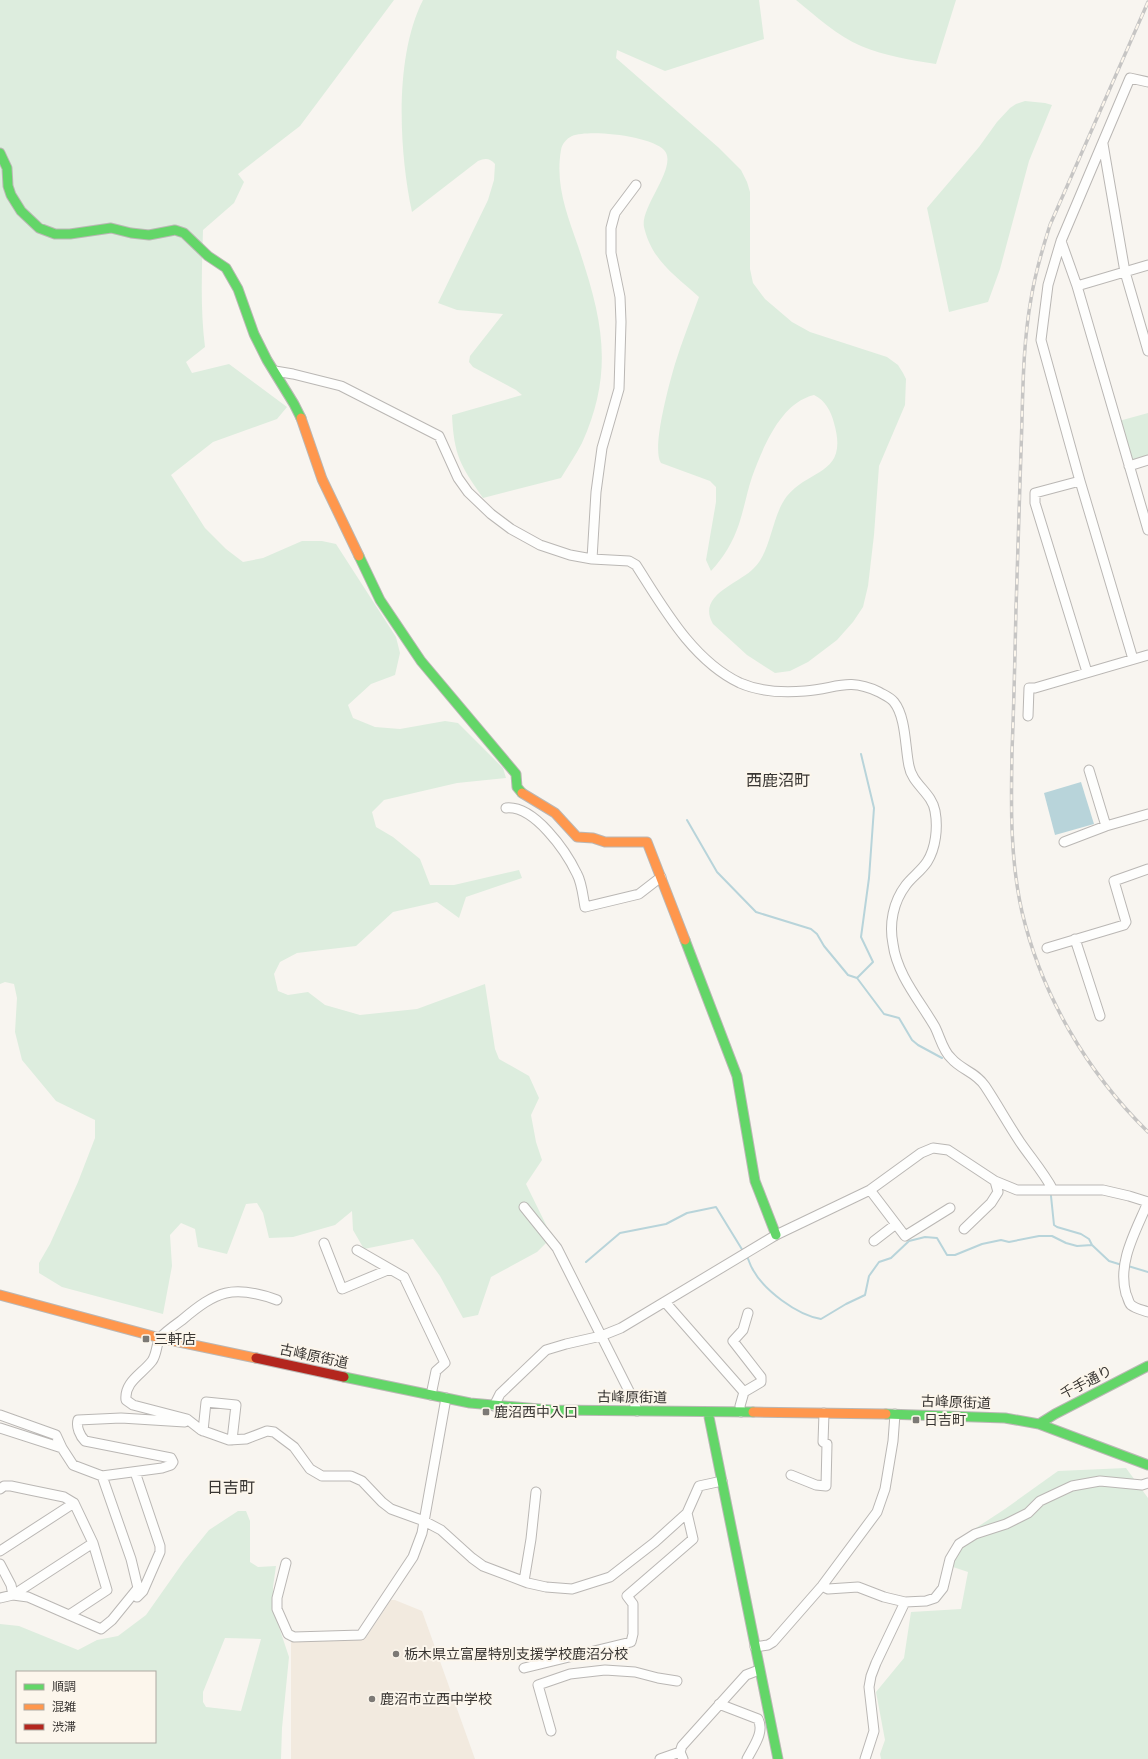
<svg xmlns="http://www.w3.org/2000/svg" width="1148" height="1759" font-family="'Work Sans','Noto Sans JP',sans-serif">
<style>
.built{fill:#f2eadf}
.green{fill:#ddedde;fill-rule:evenodd}
.water{fill:#b8d4da}
.lines{fill:none;stroke-linecap:round;stroke-linejoin:round}
.stream{stroke:#b8d4da;stroke-width:2}
.street-casing{stroke:#bab7b4;stroke-width:11}
.fast-casing{stroke:#bab7b4;stroke-width:11}
.slow-casing{stroke:#bab7b4;stroke-width:11}
.jam-casing{stroke:#bab7b4;stroke-width:11}
.street{stroke:#fefefd;stroke-width:9}
.fast{stroke:#63d668;stroke-width:9}
.slow{stroke:#ff974d;stroke-width:9}
.jam{stroke:#b3261e;stroke-width:9}
.rail-casing{stroke:#c6c5c4;stroke-width:3.5}
.rail{stroke:#fcf6ec;stroke-width:2;stroke-dasharray:6;stroke-linecap:butt}
.poi-dot{fill:#7c7975;stroke:#fcf6ec;stroke-width:1.5}
.labels{text-anchor:middle;dominant-baseline:central;stroke-width:4;stroke-linejoin:round;paint-order:stroke}
.poi-label{font-size:14px;fill:#393633;stroke:#fcf6ec;text-anchor:start}
.street-label{font-size:14px;fill:#393633;stroke:#fcf6ec}
.quarter-label{font-size:16px;fill:#393633;stroke:#fcf6ec}
</style>
<rect width="100%" height="100%" fill="#f8f5f0"/>
<path class="built" d="M 391,1600 L 395,1600 L 422,1611 L 475,1759 L 291,1759 L 291,1639 L 365,1639 Z"/>
<path class="green" d="M 0,0 L 394,0 L 300,126 L 238,174 L 244,182 L 234,203 L 203,230 C 202,269 200,308 205,347 L 186,362 L 192,373 L 229,364 L 287,407 L 277,419 L 213,442 L 171,475 L 205,528 L 226,549 L 243,562 L 263,558 L 302,541 L 322,541 L 336,544 L 396,637 L 400,653 L 395,675 L 371,684 L 348,705 L 353,718 L 375,727 L 400,729 L 445,721 L 458,723 L 503,768 L 506,778 L 457,783 L 384,800 L 372,812 L 376,827 L 393,837 L 420,859 L 430,885 L 454,885 L 519,870 L 522,878 L 466,897 L 459,918 L 437,902 L 393,912 L 356,946 L 297,953 L 280,962 L 274,974 L 278,991 L 288,995 L 308,992 L 325,1005 L 360,1015 L 417,1009 L 485,984 L 495,1049 L 499,1059 L 529,1076 L 539,1098 L 531,1115 L 536,1142 L 542,1160 L 526,1184 L 552,1237 L 537,1252 L 491,1277 L 478,1315 L 463,1318 L 440,1276 L 413,1239 L 364,1249 L 353,1230 L 352,1211 L 335,1225 L 293,1237 L 269,1238 L 263,1213 L 257,1203 L 246,1204 L 227,1254 L 198,1247 L 195,1229 L 181,1223 L 170,1235 L 172,1266 L 163,1314 L 62,1287 L 39,1273 L 39,1263 L 50,1244 L 78,1182 L 95,1138 L 95,1120 L 56,1101 L 22,1060 L 15,1032 L 17,998 L 14,984 L 5,982 L 0,984 Z
M 423,0 L 759,0 L 764,39 L 665,71 L 617,50 L 616,58 L 719,148 L 741,170 L 747,182 L 750,192 L 750,269 L 753,283 L 765,299 L 792,322 L 810,332 L 887,357 L 898,365 L 903,373 L 906,379 L 905,405 L 879,466 L 874,535 L 868,586 L 863,607 L 853,622 L 837,640 L 808,662 L 790,671 L 775,673 L 747,655 L 713,624 C 696,595 739,584 754,568 C 772,550 771,517 787,496 C 810,468 849,475 834,423 C 831,411 825,400 814,395 C 780,403 763,448 752,477 C 747,492 744,509 739,524 C 733,542 724,557 711,571 L 706,560 L 716,502 L 716,487 L 710,481 L 661,463 C 651,449 670,381 675,364 C 682,341 691,319 699,297 C 675,275 652,261 644,227 C 640,207 679,166 664,150 C 651,136 590,129 572,136 C 566,139 562,144 561,150 C 555,185 567,214 578,246 C 602,318 615,370 582,443 C 576,455 568,466 561,478 L 483,498 C 460,465 454,455 452,415 L 522,395 L 516,390 L 473,367 L 469,362 L 470,356 L 503,314 L 457,310 L 438,303 L 488,200 L 494,180 L 495,164 C 490,158 485,158 478,161 L 412,212 C 399,151 394,57 423,0 Z
M 796,0 L 956,0 L 936,64 C 911,60 885,56 861,46 C 837,36 816,16 796,0 Z
M 1025,101 L 1045,103 L 1052,105 L 1029,161 L 1000,269 L 988,302 L 949,312 L 927,208 L 979,147 L 997,122 L 1010,108 L 1016,104 Z
M 1148,413 L 1148,457 L 1134,460 L 1130,459 L 1119,421 Z
M 1126,1468 L 1148,1498 L 1148,1759 L 881,1759 L 880,1754 L 885,1740 L 876,1692 L 904,1658 L 911,1612 L 961,1609 L 968,1572 L 953,1567 L 956,1541 L 1005,1509 L 1058,1471 Z
M 238,1511 L 246,1511 L 250,1521 L 250,1562 L 258,1567 L 276,1566 L 273,1587 L 274,1612 L 289,1657 L 282,1728 L 281,1759 L 0,1759 L 0,1624 L 19,1626 L 78,1650 L 97,1640 L 118,1636 L 146,1615 L 184,1561 L 209,1530 ZM 225,1638 L 261,1639 L 241,1711 L 206,1707 L 203,1702 L 203,1692 ZM 17,1672 L 155,1672 L 155,1742 L 17,1742 Z"/>
<path class="water" d="M 1081,782 L 1094,824 L 1055,835 L 1044,793 Z"/>
<g class="lines">
<path class="stream" d="M 687,820 L 717,872 L 756,912 L 811,929 L 817,934 L 824,946 L 848,975 L 857,978 L 884,1014 L 899,1018 L 912,1040 L 918,1045 L 942,1058
M 857,978 L 873,962 L 861,937 L 869,878 L 874,808 L 861,754
M 1051,1196 L 1054,1225 L 1057,1227 L 1081,1234 L 1089,1239 L 1092,1245 L 1109,1261 L 1122,1265
M 747,1257 C 749,1260 750,1265 752,1268 C 763,1290 797,1315 821,1319 L 846,1304 L 865,1295 L 869,1276 L 879,1262 L 891,1258 L 909,1241 L 925,1237 L 937,1238 L 947,1255 L 955,1255 L 982,1244 L 1001,1240 L 1009,1242 L 1039,1236 L 1052,1236 L 1066,1243 L 1077,1246 L 1092,1245
M 586,1262 L 620,1233 L 666,1224 L 687,1213 L 716,1207 L 743,1251
M 1128,1266 L 1148,1272"/>
<g class="street-casing">
<path id="street" d="M 1103,144 L 1125,272 L 1148,351
M 1061,241 L 1077,286 L 1148,530
M 1077,286 L 1148,265
M 275,371 L 293,374 L 341,386 L 439,436 L 458,478 L 468,492 L 491,514 L 511,529 L 540,545 L 570,555 L 592,559 L 629,561 L 636,565 C 663,607 692,660 740,683 C 761,692 783,693 805,691 C 836,689 847,677 879,692 C 884,695 890,697 894,702 C 906,717 905,747 909,766 C 912,784 932,793 935,811 C 938,827 936,848 927,862 C 921,871 912,877 906,885 C 893,902 889,924 893,944 C 897,975 920,1001 935,1027 C 940,1037 943,1051 951,1058 C 961,1070 976,1072 985,1086 C 997,1104 1008,1124 1020,1142 C 1031,1158 1044,1173 1053,1190
M 1129,466 L 1148,460
M 1080,481 L 1035,493 L 1035,503 L 1087,672
M 592,559 L 596,492 L 602,448 L 619,389 L 621,322 L 620,297 L 611,253 L 611,228 L 615,213 L 636,185
M 1133,659 L 1080,481 L 1041,340 L 1048,285 L 1061,241 L 1130,78 L 1148,82
M 1028,716 L 1029,688 L 1035,688 L 1148,655
M 1089,770 L 1106,826
M 506,808 C 534,805 566,851 577,874 C 582,883 583,897 585,907 L 639,894 L 661,877
M 1064,842 L 1106,826 L 1148,814
M 1075,939 L 1100,1016
M 1047,948 L 1124,925 L 1126,922 L 1114,881 L 1148,869
M 870,1190 L 905,1236 L 950,1208
M 524,1207 L 557,1248 L 633,1399 L 637,1411
M 964,1229 L 991,1203 L 998,1192 L 995,1181
M 874,1241 L 896,1224
M 324,1243 L 342,1289 L 390,1269
M 357,1250 L 404,1277 L 445,1363 L 436,1371 L 431,1395
M 277,1300 C 233,1284 216,1291 182,1320 C 175,1325 165,1332 160,1338 C 156,1345 157,1354 152,1361 C 142,1374 124,1382 126,1400 L 133,1405 L 187,1419 L 201,1430 L 229,1440 L 246,1439 L 267,1431 L 274,1432 L 294,1447 L 310,1469 L 322,1476 L 351,1476 L 362,1481 L 382,1502 L 391,1509 L 424,1521 L 441,1530 L 472,1558 L 483,1566 L 528,1583 L 546,1587 L 572,1589 L 610,1577 L 655,1542 L 687,1513 L 699,1486 L 722,1481
M 665,1302 L 744,1392 L 740,1406 L 741,1412
M 744,1392 L 761,1382 L 761,1377 L 733,1341 L 743,1330 L 748,1313
M 494,1406 L 500,1394 L 546,1350 L 566,1344 L 601,1336 L 621,1328 L 776,1235 L 870,1190 L 921,1153 L 933,1148 L 948,1150 L 995,1181 L 1017,1190 L 1103,1190 L 1129,1196 L 1148,1202 C 1136,1231 1117,1262 1126,1294 C 1128,1297 1128,1302 1131,1305 C 1136,1309 1143,1310 1148,1312
M 0,1415 L 56,1435 L 62,1448 L 73,1465 L 102,1476 L 162,1468 L 171,1465 L 173,1462 L 171,1458 L 85,1441 C 80,1436 76,1427 78,1420 L 121,1418 L 185,1422
M 0,1428 L 62,1448
M 203,1431 L 206,1402 L 236,1405 L 232,1440
M 135,1472 L 160,1546 L 160,1552 L 143,1591 L 137,1597
M 791,1475 L 816,1485 L 826,1486 L 827,1444 L 823,1442 L 824,1413
M 0,1489 L 4,1486 L 11,1486 L 30,1490 L 64,1497 L 74,1503 L 93,1543 L 107,1590 L 69,1615
M 0,1551 L 74,1503
M 286,1563 L 277,1598 L 277,1609 L 288,1634 L 294,1637 L 361,1635 L 413,1557 L 422,1533 L 446,1398
M 0,1564 L 11,1585 L 13,1595
M 524,1581 L 531,1539 L 536,1492
M 822,1586 L 828,1589 L 858,1587 L 884,1597 L 905,1602 L 926,1601 L 935,1598 L 943,1588 L 950,1559 L 959,1544 L 975,1534 L 1006,1524 L 1028,1513 L 1040,1501 L 1072,1486 L 1100,1481 L 1142,1485 L 1148,1483
M 13,1595 L 28,1597 L 101,1629 L 112,1620 L 138,1588 L 131,1559 L 102,1476
M 0,1598 L 13,1595 L 93,1543
M 755,1647 L 768,1645 L 773,1642 L 822,1586 L 877,1512 L 885,1489 L 893,1441 L 895,1414
M 524,1668 L 631,1642 L 633,1634 L 633,1604 L 627,1596 L 693,1539 L 687,1513
M 719,1704 L 758,1719 C 765,1732 753,1747 747,1759
M 551,1731 L 538,1685 L 570,1674 L 605,1670 L 635,1672 L 658,1678 L 677,1681
M 660,1759 L 680,1752
M 683,1759 L 680,1752 L 682,1746 L 746,1675 L 759,1670
M 865,1759 L 874,1731 L 869,1687 L 871,1676 L 876,1663 L 905,1602"/>
</g>
<g class="fast-casing">
<path id="fast" d="M 0,153 L 7,168 L 8,186 L 11,195 L 21,211 L 39,228 L 55,234 L 70,234 L 111,228 L 131,233 L 149,235 L 175,230 L 184,233 L 208,256 L 226,268 L 238,289 L 254,334 L 267,360 L 294,404 L 301,418
M 359,556 L 380,600 L 421,661 L 516,774 L 517,787 L 522,793
M 685,940 L 737,1076 L 755,1181 L 776,1235
M 344,1377 L 470,1403 L 551,1410 L 753,1412
M 708,1412 L 778,1759
M 886,1414 L 1005,1418 L 1039,1424 L 1148,1465
M 1039,1424 L 1055,1414 L 1148,1366"/>
</g>
<g class="slow-casing">
<path id="slow" d="M 301,418 L 322,479 L 359,556
M 522,793 L 555,813 L 577,837 L 593,838 L 605,842 L 647,842 L 685,940
M 0,1295 L 160,1338 L 256,1358
M 753,1412 L 886,1414"/>
</g>
<g class="jam-casing">
<path id="jam" d="M 256,1358 L 344,1377"/>
</g>
<use href="#street" class="street"/>
<use href="#fast" class="fast"/>
<use href="#slow" class="slow"/>
<use href="#jam" class="jam"/>
<g class="rail-casing">
<path id="rail" d="M 1148,2 L 1050,225 C 1042,250 1035,274 1031,299 C 1022,349 1023,401 1021,451 C 1019,504 1018,556 1016,608 C 1015,656 1014,703 1012,751 C 1011,805 1010,859 1022,912 C 1042,996 1087,1072 1148,1132"/>
</g>
<use href="#rail" class="rail"/>
</g>
<g class="poi-dot">
<rect x="142" y="1335" width="8" height="8" rx="2"/>
<rect x="482" y="1408" width="8" height="8" rx="2"/>
<rect x="912" y="1416" width="8" height="8" rx="2"/>
<circle cx="396" cy="1654" r="4"/>
<circle cx="372" cy="1699" r="4"/>
</g>
<g class="labels">
<g class="poi-label">
<text x="154" y="1339">三軒店</text>
<text x="494" y="1412">鹿沼西中入口</text>
<text x="924" y="1420">日吉町</text>
<text x="404" y="1654">栃木県立富屋特別支援学校鹿沼分校</text>
<text x="380" y="1699">鹿沼市立西中学校</text>
</g>
<g class="street-label">
<text transform="translate(314 1356) rotate(12)">古峰原街道</text>
<text transform="translate(1086 1382) rotate(-27)">千手通り</text>
<text transform="translate(632 1397) rotate(1)">古峰原街道</text>
<text transform="translate(956 1402) rotate(2)">古峰原街道</text>
</g>
<g class="quarter-label">
<text x="778" y="780">西鹿沼町</text>
<text x="231" y="1487">日吉町</text>
</g>
</g>
<rect x="16" y="1671" width="140" height="72" fill="#fcf6ec" stroke="#aea9a2"/>
<rect x="24" y="1684" width="20" height="6" fill="#63d668" stroke="#aea9a2"/>
<text x="52" y="1691" font-size="12" fill="#393633">順調</text>
<rect x="24" y="1704" width="20" height="6" fill="#ff974d" stroke="#aea9a2"/>
<text x="52" y="1711" font-size="12" fill="#393633">混雑</text>
<rect x="24" y="1724" width="20" height="6" fill="#b3261e" stroke="#aea9a2"/>
<text x="52" y="1731" font-size="12" fill="#393633">渋滞</text>
</svg>
